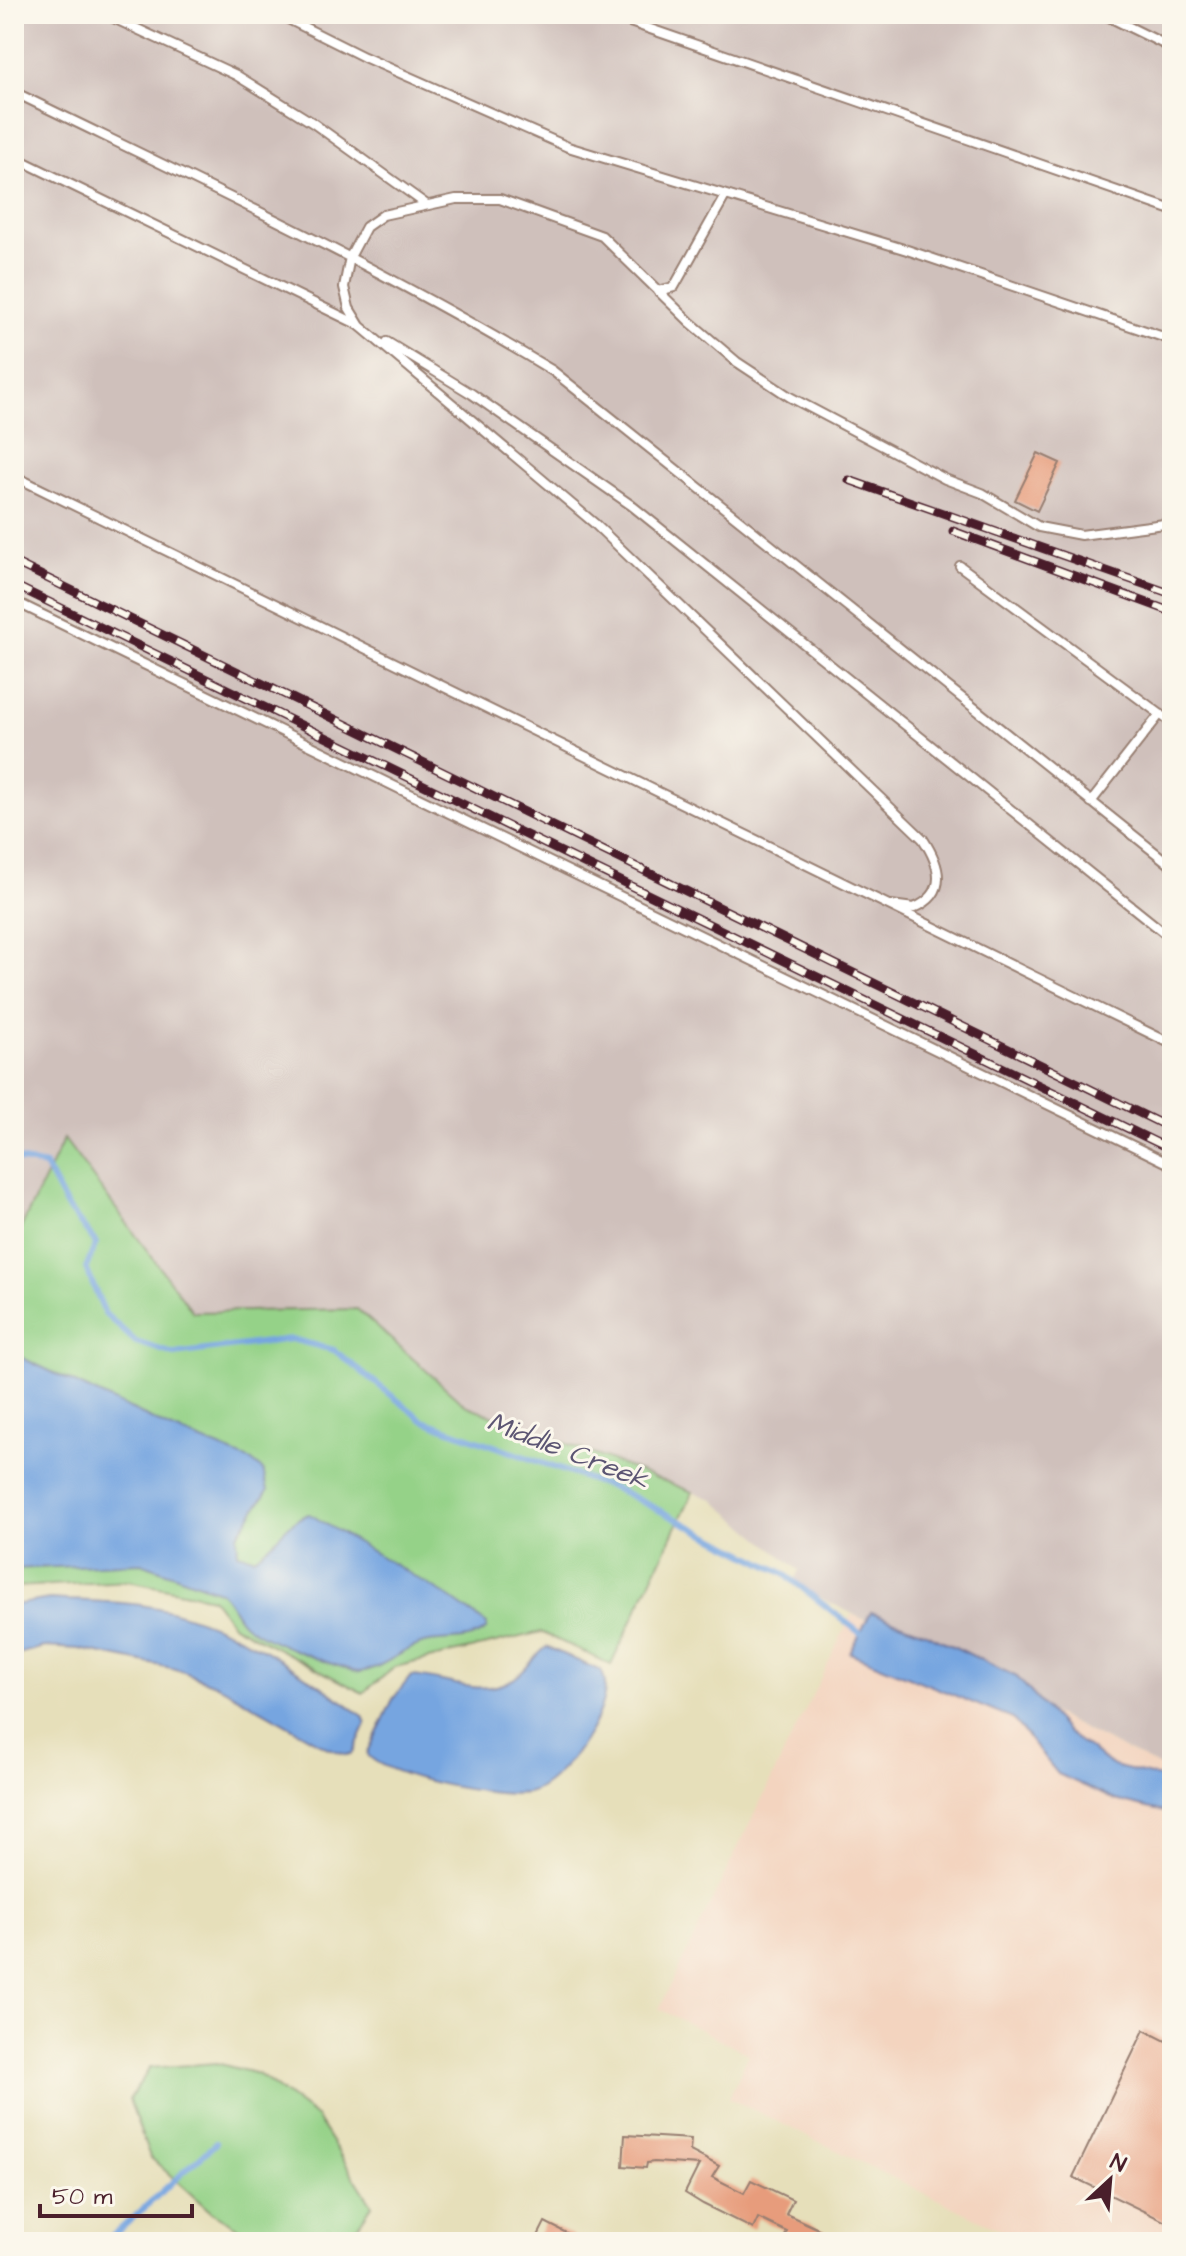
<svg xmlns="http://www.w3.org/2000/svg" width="1186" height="2256" font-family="'Architects Daughter',sans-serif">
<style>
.built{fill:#f3d4bf}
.industrial{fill:#cfc0bb}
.green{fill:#95d288;stroke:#70785a;stroke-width:2}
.water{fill:#76a5e0;stroke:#606286;stroke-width:2}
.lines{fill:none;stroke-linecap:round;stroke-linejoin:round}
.stream{stroke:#76a5e0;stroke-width:6}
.building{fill:#e79c7b}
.lane-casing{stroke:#987f72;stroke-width:12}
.lane{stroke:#fff;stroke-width:8}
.rail-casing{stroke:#4a1f2b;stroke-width:9}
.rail{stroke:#fbf7ec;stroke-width:6;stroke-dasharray:18;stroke-linecap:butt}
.labels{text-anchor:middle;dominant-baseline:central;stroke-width:6;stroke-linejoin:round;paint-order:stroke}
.water-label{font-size:28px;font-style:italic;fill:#5c5573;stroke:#fbf7ec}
</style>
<rect width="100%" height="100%" fill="#fbf7ec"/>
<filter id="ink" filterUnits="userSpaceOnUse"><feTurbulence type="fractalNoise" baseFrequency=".0125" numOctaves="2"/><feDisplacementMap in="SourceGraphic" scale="16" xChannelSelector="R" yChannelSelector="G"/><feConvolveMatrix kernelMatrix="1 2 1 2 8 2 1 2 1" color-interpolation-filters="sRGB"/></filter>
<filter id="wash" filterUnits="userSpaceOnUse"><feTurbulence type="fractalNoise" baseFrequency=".006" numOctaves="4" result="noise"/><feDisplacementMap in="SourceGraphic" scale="32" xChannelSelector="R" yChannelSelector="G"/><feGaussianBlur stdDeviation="1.8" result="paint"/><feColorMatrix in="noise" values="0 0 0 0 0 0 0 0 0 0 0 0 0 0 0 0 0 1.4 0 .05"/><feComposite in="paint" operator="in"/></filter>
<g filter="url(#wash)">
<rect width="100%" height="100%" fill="#e6dfba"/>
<path class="built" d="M 852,1614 L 1172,1773 L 1172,2242 L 1025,2242 L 729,2098 L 749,2054 L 659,2009 Z"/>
<path class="industrial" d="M 14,14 L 1172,14 L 1172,1773 L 793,1584 L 799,1570 L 712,1499 L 465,1405 L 357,1309 L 193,1312 L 64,1139 L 14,1242 Z"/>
<path class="green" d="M 64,1139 L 193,1312 L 357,1309 L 465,1405 L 693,1492 L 611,1665 L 541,1632 L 395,1667 L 363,1693 L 233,1625 L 212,1598 L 129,1581 L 14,1587 L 14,1242 Z
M 216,2063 L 258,2074 L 316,2117 L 372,2205 L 347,2242 L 263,2242 L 211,2212 L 150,2157 L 129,2100 L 150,2068 Z"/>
<path class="water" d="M 14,1354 L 170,1428 L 252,1461 L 263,1470 L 268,1490 L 237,1536 L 238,1553 L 254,1557 C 275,1546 285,1521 309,1514 L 444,1594 L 487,1624 L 486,1630 C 468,1644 445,1638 424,1643 C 401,1650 384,1668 360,1672 C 333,1666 266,1641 245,1625 C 234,1616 231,1600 219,1591 L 141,1563 L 14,1569 Z
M 49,1599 C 79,1601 110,1601 141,1605 C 225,1618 296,1667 363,1716 L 366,1724 L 353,1753 L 347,1755 L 328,1748 L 215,1684 L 176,1669 L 79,1649 L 44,1647 L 14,1655 L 14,1605 Z
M 871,1612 L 924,1632 L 1017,1677 L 1068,1733 L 1113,1766 L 1172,1780 L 1172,1814 L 1115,1800 L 1058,1774 L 1013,1719 L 850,1653 Z
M 547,1647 L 601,1671 C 621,1701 560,1787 527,1793 C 497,1798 385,1778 367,1754 L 393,1699 L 411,1676 C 444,1677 478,1698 510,1681 C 526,1673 533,1656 547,1647 Z"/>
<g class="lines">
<path class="stream" d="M 14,1159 L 45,1166 L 67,1207 L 96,1243 L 86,1268 L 105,1314 L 136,1342 L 174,1354 L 291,1339 L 334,1350 L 424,1421 L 621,1491 L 783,1573 L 864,1636
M 106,2242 L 216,2143"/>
</g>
<g id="blocks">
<path class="building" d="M 1038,453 L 1060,463 L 1037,511 L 1015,500 Z
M 1144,2030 L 1172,2044 L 1172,2225 L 1073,2177 Z
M 625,2135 L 691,2139 L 690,2151 L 719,2166 L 712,2177 L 744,2193 L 751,2180 L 793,2200 L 786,2214 L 847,2242 L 782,2242 L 787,2232 L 758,2218 L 753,2229 L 703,2204 L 685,2193 L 699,2165 L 654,2162 L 647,2163 L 646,2168 L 623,2166 Z
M 545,2222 L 584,2242 L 535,2242 Z"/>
</g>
</g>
<g filter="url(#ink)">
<use href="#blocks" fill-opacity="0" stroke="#987f72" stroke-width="2"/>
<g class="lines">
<g class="lane-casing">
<path id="lane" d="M 105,14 L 236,75 L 313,123 L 427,205
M 278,14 L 364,57 L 568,147 L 907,250 L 1172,340
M 607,14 L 1172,210
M 1103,14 L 1172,48
M 14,92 C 196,181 380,266 553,371 L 1172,866
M 14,157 L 359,325
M 658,291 L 674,287 L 725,196
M 387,342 L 472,394 L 631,505 L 1172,939
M 14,476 L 1172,1044
M 960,566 L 1172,723
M 14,601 L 1172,1165
M 1091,802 L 1160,714
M 891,905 L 914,908 C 949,893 940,865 923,839 L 594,523 L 360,326 L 349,308 L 344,287 L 350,257 L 366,227 L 383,215 L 456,199 L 500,199 L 602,236 L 690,322 L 737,362 L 790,397 L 945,479 L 982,493 L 1039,527 L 1081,535 L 1172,523"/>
</g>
<use href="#lane" class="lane"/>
<g class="rail-casing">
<path id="rail" d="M 849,480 L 1172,594
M 953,531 L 1172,612
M 14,562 L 1172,1129
M 14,585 L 1172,1150"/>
</g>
<use href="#rail" class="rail"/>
</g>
</g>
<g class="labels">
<g class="water-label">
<text transform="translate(568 1451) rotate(21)">Middle Creek</text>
</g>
</g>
<rect width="1186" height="2256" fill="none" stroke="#fbf7ec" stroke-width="48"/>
<g transform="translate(1110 2180) rotate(26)" stroke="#fbf7ec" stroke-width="6" paint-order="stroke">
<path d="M0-6L14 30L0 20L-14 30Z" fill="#4a1f2b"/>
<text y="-12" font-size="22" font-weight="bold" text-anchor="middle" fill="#4a1f2b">N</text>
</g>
<path d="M40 2204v12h152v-12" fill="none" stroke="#4a1f2b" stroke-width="4"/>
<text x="52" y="2204" font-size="24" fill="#4a1f2b" stroke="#fbf7ec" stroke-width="6" paint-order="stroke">50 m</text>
</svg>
